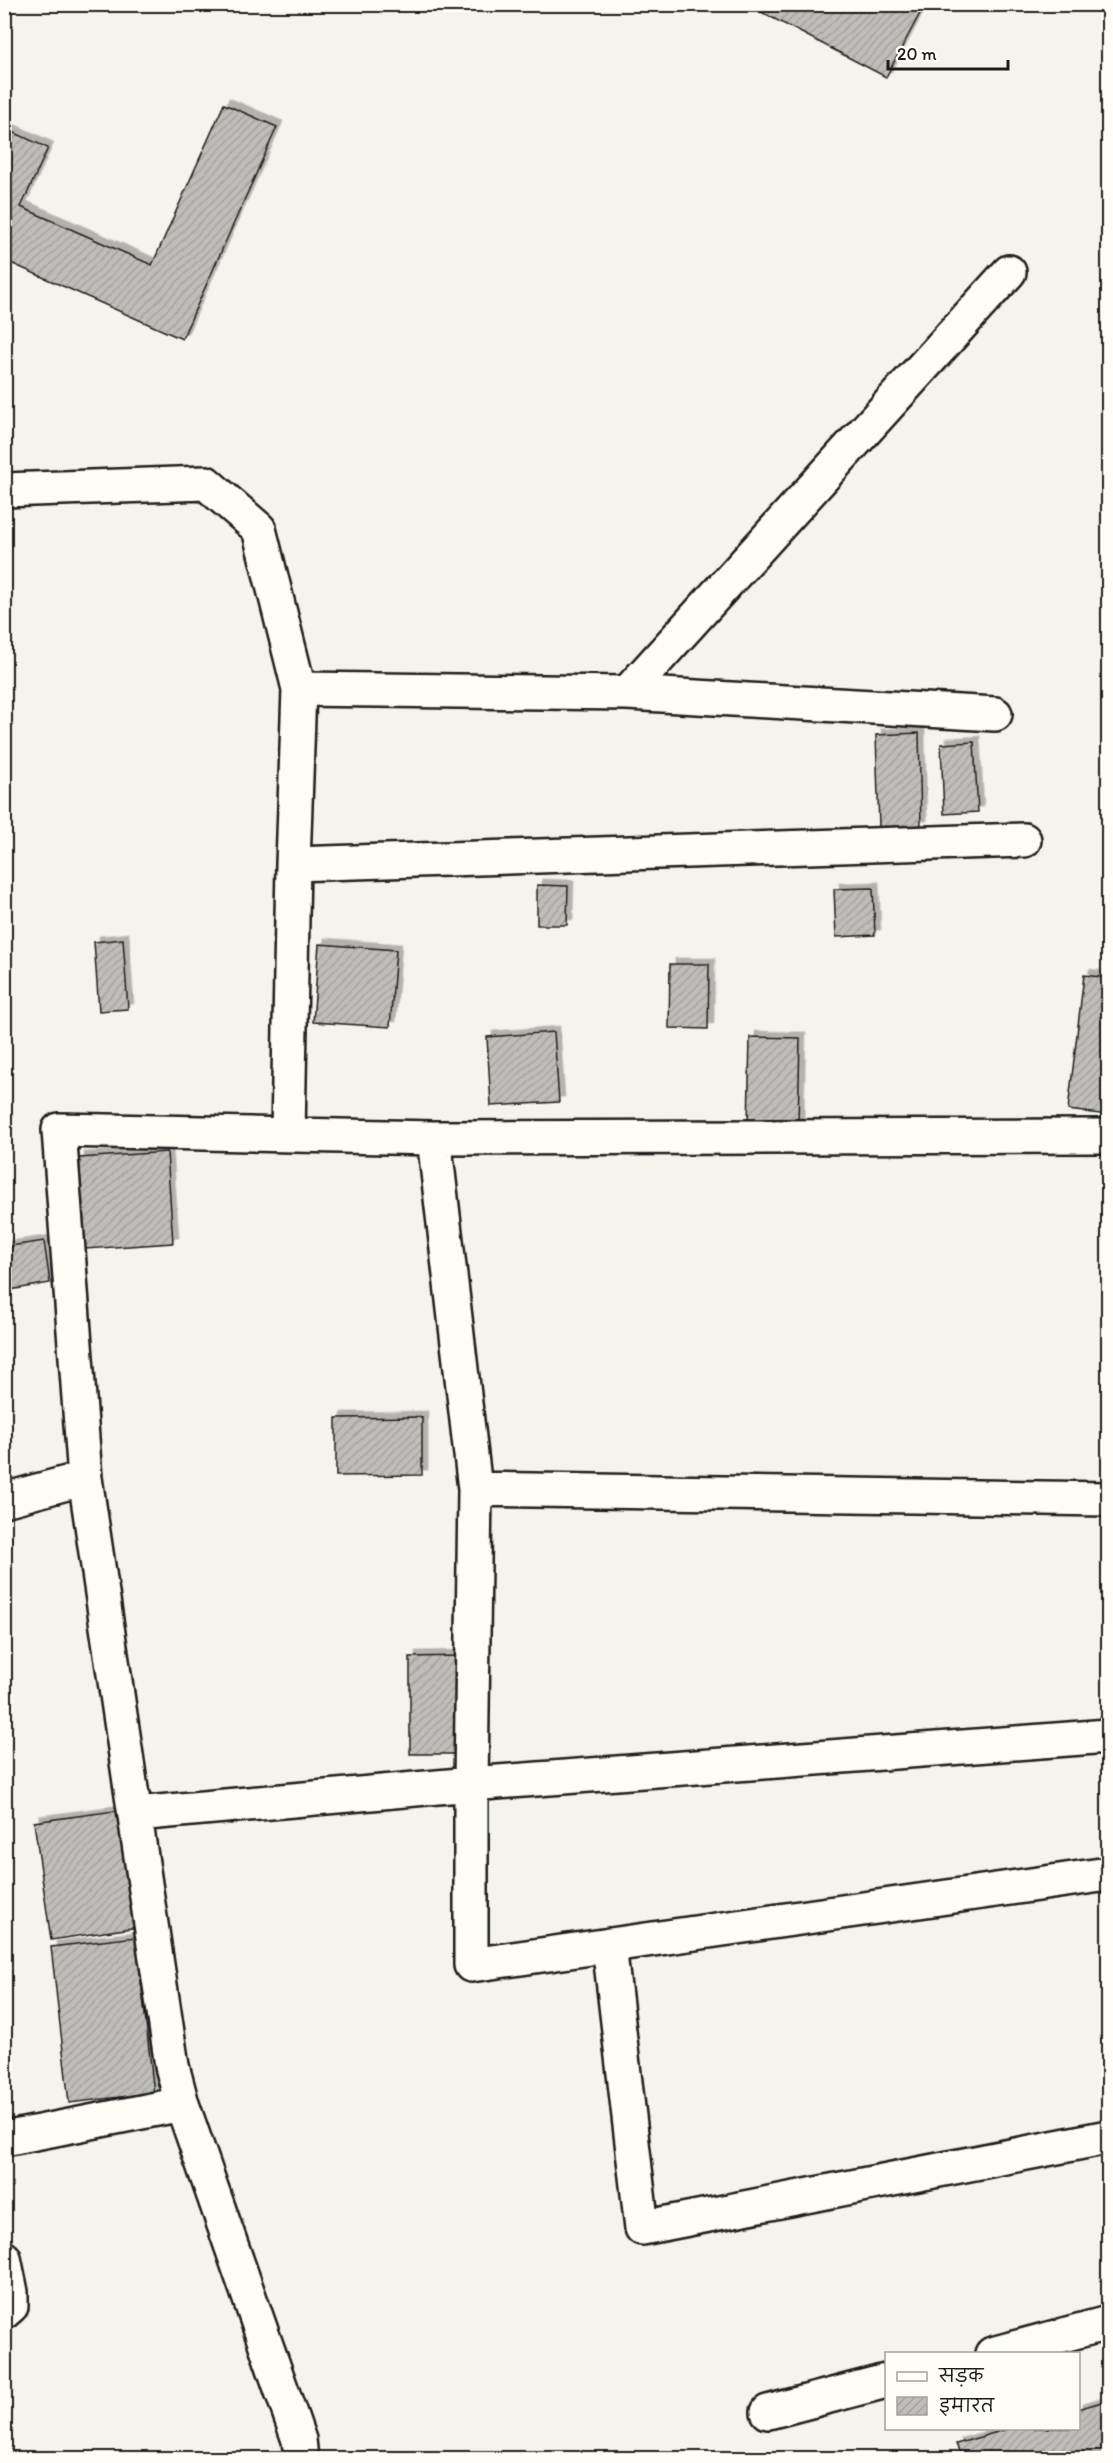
<svg xmlns="http://www.w3.org/2000/svg" width="1113" height="2463" font-family="Itim,'Playpen Sans Deva',sans-serif">
<style>
.building{fill:url(#building-hatch);stroke:#1c1c1c;stroke-width:1.5;filter:url(#shadow)}
.lines{fill:none;stroke-linecap:round;stroke-linejoin:round}
.minor-casing{stroke:#1c1c1c;stroke-width:38}
.minor{stroke:#fdfcf7;stroke-width:33}
</style>
<defs>
<pattern id="building-hatch" width="6" height="6" patternUnits="userSpaceOnUse" patternTransform="scale(1.5)"><rect width="6" height="6" fill="#bebdba"/><path d="M-1 1l2-2M0 6l6-6M5 7l2-2" fill="none" stroke="#a3a29f"/></pattern>
<filter id="shadow"><feDropShadow dx="5.5" dy="-5.5" stdDeviation="0" flood-color="#0004"/></filter>
</defs>
<rect width="100%" height="100%" fill="#f4f3ee"/>
<filter id="ink" filterUnits="userSpaceOnUse"><feTurbulence type="fractalNoise" baseFrequency=".0167" numOctaves="2"/><feDisplacementMap in="SourceGraphic" scale="12" xChannelSelector="R" yChannelSelector="G"/><feConvolveMatrix kernelMatrix="1 2 1 2 8 2 1 2 1" color-interpolation-filters="sRGB"/></filter>
<g filter="url(#ink)">
<path class="building" d="M 746,4 L 925,4 L 886,77 Z
M 224,104 L 277,127 L 182,339 L 4,260 L 4,128 L 48,148 L 21,207 L 152,265 Z
M 919,733 L 921,826 L 879,827 L 876,735 Z
M 974,742 L 978,812 L 944,814 L 941,744 Z
M 537,885 L 568,886 L 567,925 L 537,925 Z
M 873,888 L 875,935 L 836,937 L 834,889 Z
M 123,939 L 128,1009 L 99,1011 L 94,942 Z
M 319,944 L 396,950 L 390,1027 L 313,1022 Z
M 670,964 L 709,964 L 708,1029 L 669,1028 Z
M 1084,975 L 1108,978 L 1108,1115 L 1068,1110 Z
M 554,1032 L 559,1102 L 491,1106 L 487,1037 Z
M 750,1037 L 800,1038 L 798,1125 L 748,1125 Z
M 167,1152 L 173,1243 L 85,1249 L 79,1158 Z
M 44,1241 L 50,1283 L 4,1291 L 4,1247 Z
M 422,1417 L 422,1475 L 336,1476 L 336,1418 Z
M 460,1656 L 461,1754 L 410,1754 L 410,1657 Z
M 129,1809 L 145,1926 L 51,1940 L 34,1822 Z
M 136,1937 L 154,2093 L 69,2103 L 51,1947 Z
M 1105,2401 L 1108,2408 L 1108,2458 L 1085,2458 L 1083,2455 L 1071,2458 L 962,2458 L 956,2444 L 1011,2428 L 1078,2428 L 1078,2409 Z"/>
<g class="lines">
<g class="minor-casing">
<path id="minor" d="M 4,490 L 206,483 L 259,529 L 299,689 L 293,864 L 288,1135
M 299,689 L 627,693 L 995,714
M 627,693 L 1009,272
M 293,864 L 1024,840
M 434,1138 L 475,1489 L 471,1784 L 471,1965 L 1108,1874
M 85,1478 L 172,2066 L 182,2104 L 299,2440 L 301,2458
M 475,1489 L 1108,1499
M 4,1500 L 85,1478 L 59,1130 L 434,1138 L 1108,1136
M 136,1814 L 471,1784 L 1108,1736
M 609,1945 L 642,2228 L 1108,2137
M 4,2139 L 182,2104
M 4,2258 L 11,2292 L 11,2306 L 4,2312
M 992,2354 L 1108,2323
M 768,2412 L 886,2381"/>
</g>
<use href="#minor" class="minor"/>
</g>
</g>
<rect width="1113" height="2463" fill="none" stroke="#fdfcf7" stroke-width="24"/>
<rect x="12" y="12" width="1089" height="2439" fill="none" stroke="#1c1c1c" stroke-width="2" filter="url(#ink)"/>
<rect x="885" y="2352" width="195" height="78" fill="#fdfcf7" stroke="#a3a29f" stroke-width="1.5"/>
<rect x="897" y="2372" width="30" height="9" fill="#fdfcf7" stroke="#a3a29f" stroke-width="1.5"/>
<text x="939" y="2382" font-size="18" fill="#1c1c1c">सड़क</text>
<rect x="897" y="2397" width="30" height="18" fill="url(#building-hatch)" stroke="#a3a29f" stroke-width="1.5"/>
<text x="939" y="2412" font-size="18" fill="#1c1c1c">इमारत</text>
<path d="M888 60v9h120v-9" fill="none" stroke="#1c1c1c" stroke-width="3"/>
<text x="897" y="60" font-size="18" fill="#1c1c1c" stroke="#fdfcf7" stroke-width="4.5" paint-order="stroke">20 m</text>
</svg>
